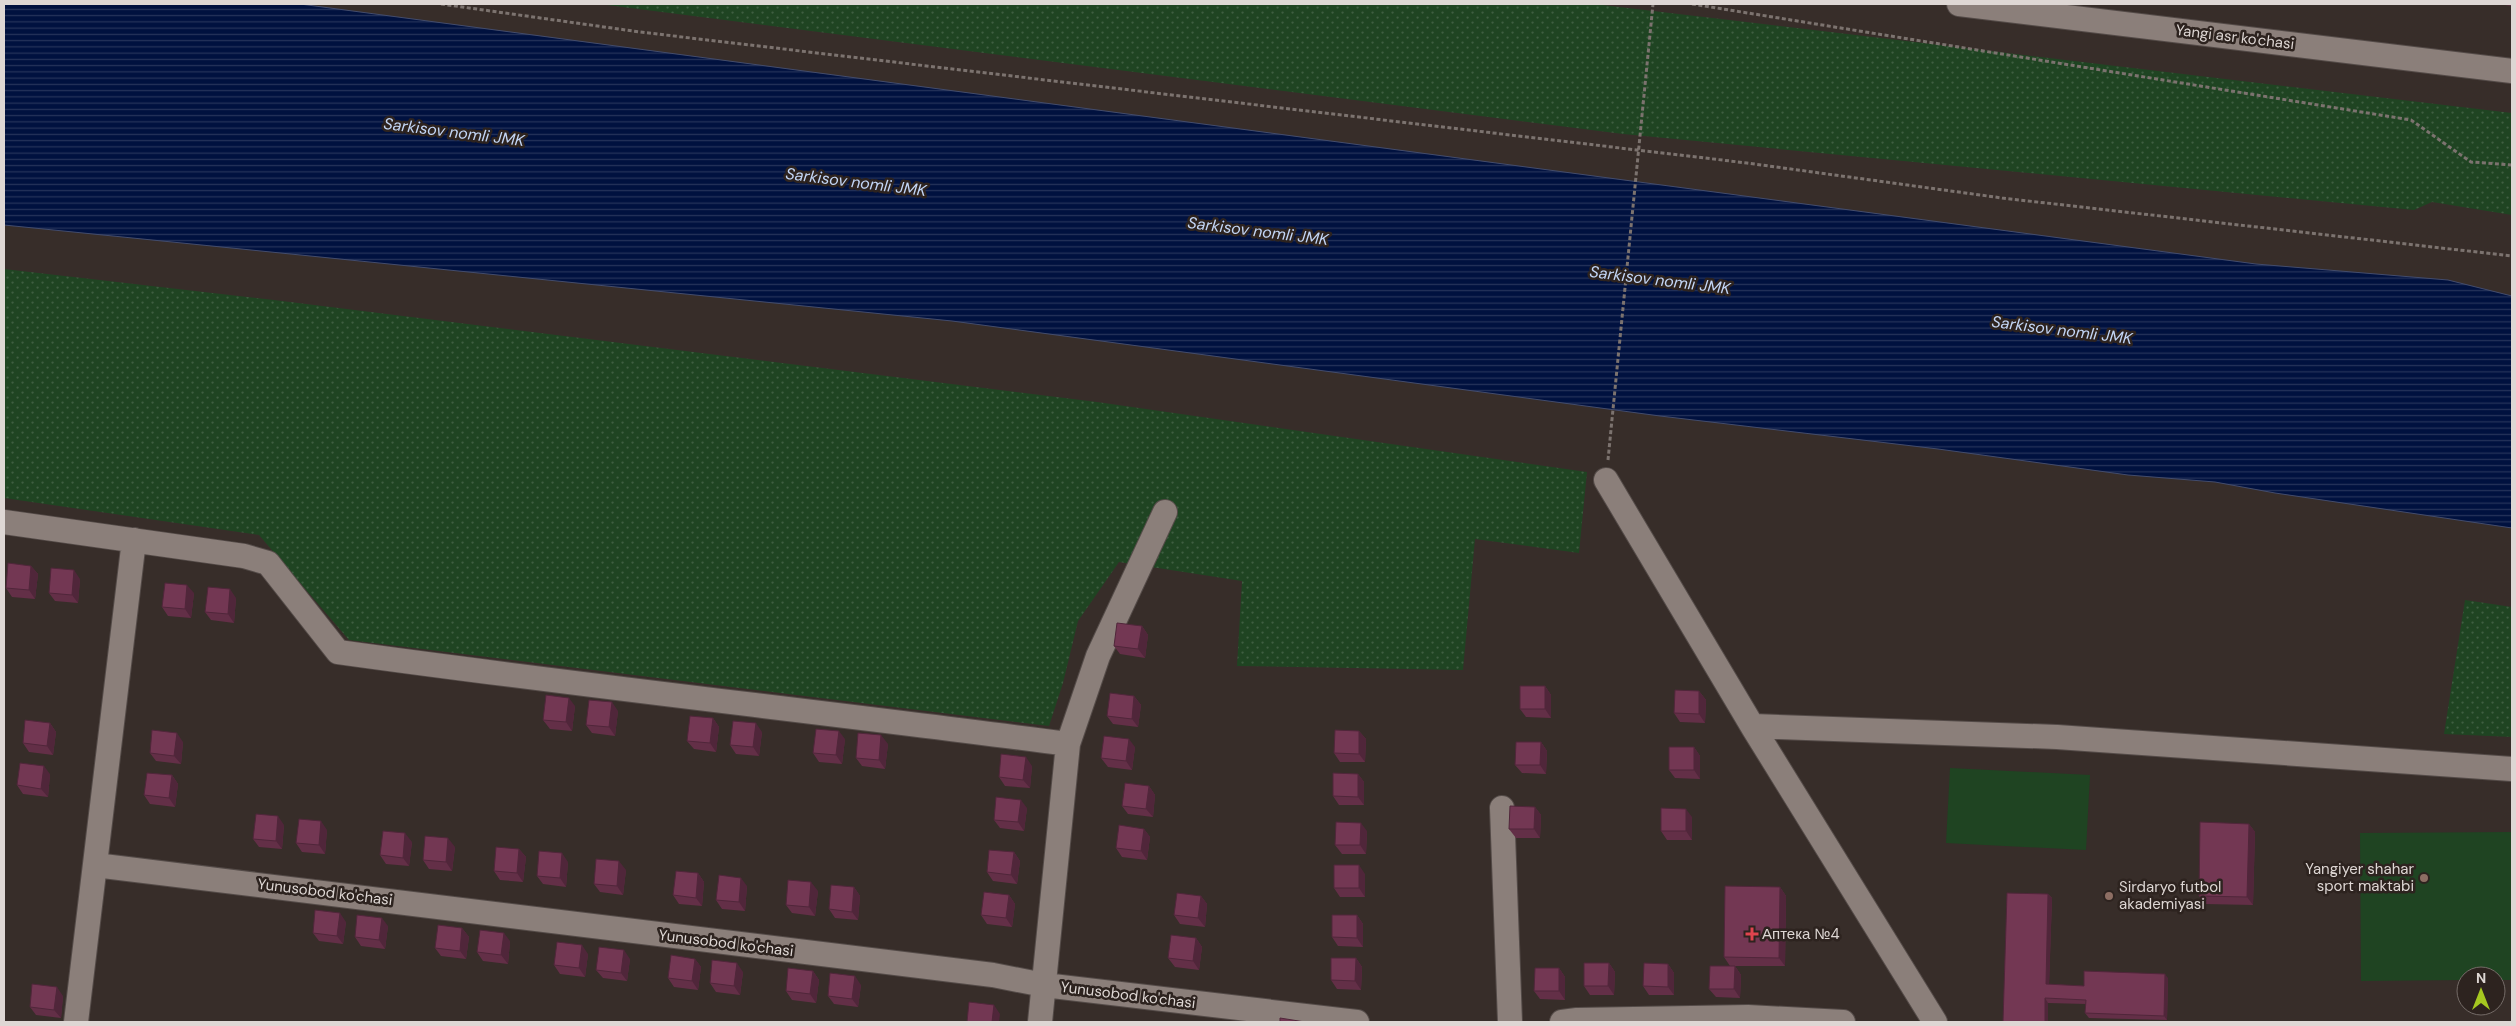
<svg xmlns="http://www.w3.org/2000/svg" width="2516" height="1026" font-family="'DM Sans',sans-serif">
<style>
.green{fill:url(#green-dots)}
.pitch{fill:#1f4422}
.water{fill:url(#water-rules);stroke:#434c6c}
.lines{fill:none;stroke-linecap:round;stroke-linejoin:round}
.minor-casing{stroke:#544b48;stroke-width:26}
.path{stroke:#7c736f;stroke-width:3;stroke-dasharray:4 2.5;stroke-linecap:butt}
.minor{stroke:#8b7f7a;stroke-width:24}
.wall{fill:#632f47}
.shaded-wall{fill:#50263a}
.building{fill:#733753;stroke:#50263a}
.education-dot{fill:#8d6e63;stroke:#2d231f;stroke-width:2}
.health-dot{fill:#e0444e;stroke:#2d231f;stroke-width:2}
.labels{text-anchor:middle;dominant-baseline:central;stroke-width:5;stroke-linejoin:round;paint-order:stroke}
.street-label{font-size:15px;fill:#ded7d4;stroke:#2d231f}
.poi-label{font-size:15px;fill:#ded7d4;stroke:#2d231f;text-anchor:start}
.water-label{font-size:16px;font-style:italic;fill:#c3d6f6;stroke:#2d231f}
</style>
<defs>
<pattern id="green-dots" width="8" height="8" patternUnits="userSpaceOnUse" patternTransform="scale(1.25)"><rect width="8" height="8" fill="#1f4422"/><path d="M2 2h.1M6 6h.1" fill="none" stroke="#3f5e41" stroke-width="1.8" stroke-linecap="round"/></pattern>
<pattern id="water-rules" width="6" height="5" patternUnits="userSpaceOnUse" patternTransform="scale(1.25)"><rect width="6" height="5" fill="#00113f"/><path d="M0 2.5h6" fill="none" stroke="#25335a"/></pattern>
</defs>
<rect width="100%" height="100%" fill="#372d29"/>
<path class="green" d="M 599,4 L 1594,4 L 2512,113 L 2512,215 L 2432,202 L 2414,210 L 1623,134 Z
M 4,269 L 274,300 L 1097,402 L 1587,472 L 1579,553 L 1475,539 L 1463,670 L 1237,666 L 1242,581 L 1119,562 L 1078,621 L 1063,683 L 1049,726 L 349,640 L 259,535 L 4,498 Z
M 2465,600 L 2512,607 L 2512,737 L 2444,734 Z"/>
<path class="pitch" d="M 1950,768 L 2090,775 L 2086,850 L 1946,843 Z
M 2512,832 L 2512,980 L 2496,980 L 2496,976 L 2466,976 L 2466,980 L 2361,981 L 2360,833 Z"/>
<path class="water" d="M 4,4 L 300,4 L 2256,264 L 2448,280 L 2512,296 L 2512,528 L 2275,493 L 2215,482 L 2128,475 L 1938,449 L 1660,416 L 952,321 L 4,225 Z"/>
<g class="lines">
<g class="minor-casing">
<path id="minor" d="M 1959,4 L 2512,71
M 1606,480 L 1754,729 L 1935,1022
M 4,522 L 244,556 L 268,563 L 338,652 C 581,686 825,712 1068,744
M 1753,726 L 2057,737 L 2512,769
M 1502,808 L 1510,1022
M 95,865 L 993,975 L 1044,985 L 1357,1022
M 76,1022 L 134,540
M 1040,1022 L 1068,744 L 1098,656 L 1165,512
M 1562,1022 L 1577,1020 L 1748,1017 L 1843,1022"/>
</g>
<path class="path" d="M 441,4 L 640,32 L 1747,163 L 2002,198 L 2512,256
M 1692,4 L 2411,120 L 2471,162 L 2512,165
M 1608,460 L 1653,4"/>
<use href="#minor" class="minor"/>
</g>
<path class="wall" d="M 2498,4 L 2512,4 L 2512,6 Z
M 31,566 L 38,574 L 35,599 L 12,597 L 6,588 Z
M 80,579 L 78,603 L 55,601 L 49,593 Z
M 194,593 L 191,618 L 168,616 L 162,607 Z
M 236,598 L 234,623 L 211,620 L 205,612 Z
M 1142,626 L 1148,635 L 1145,658 L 1120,654 L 1114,646 Z
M 1545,686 L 1551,695 L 1551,718 L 1526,717 L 1520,709 Z
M 1699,691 L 1706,700 L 1705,723 L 1680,722 L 1674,713 Z
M 1134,696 L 1141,705 L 1138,727 L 1113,724 L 1107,716 Z
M 575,706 L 572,731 L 550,729 L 543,720 Z
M 618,711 L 615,736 L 592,733 L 586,725 Z
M 713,718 L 719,727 L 716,752 L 694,749 L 687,741 Z
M 50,723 L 56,732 L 53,755 L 29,752 L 23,743 Z
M 1359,731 L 1366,739 L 1365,762 L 1340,762 L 1334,753 Z
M 762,732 L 759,756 L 736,754 L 730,745 Z
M 845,739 L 842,764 L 819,762 L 813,753 Z
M 183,742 L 181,764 L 156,761 L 150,753 Z
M 1541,742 L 1547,751 L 1546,774 L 1522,773 L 1515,765 Z
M 888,744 L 885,769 L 862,766 L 856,758 Z
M 1135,747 L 1132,770 L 1108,767 L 1101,758 Z
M 1694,747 L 1700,756 L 1700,779 L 1675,778 L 1669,770 Z
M 1032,766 L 1030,788 L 1005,786 L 999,777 Z
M 50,774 L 48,797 L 23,794 L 17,785 Z
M 1358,774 L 1364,782 L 1364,805 L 1339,805 L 1333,796 Z
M 172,775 L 178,784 L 175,807 L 150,804 L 144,795 Z
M 1149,786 L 1155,795 L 1153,817 L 1128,814 L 1122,806 Z
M 1535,807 L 1541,815 L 1540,838 L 1516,838 L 1509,829 Z
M 1027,808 L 1024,831 L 1000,828 L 994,820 Z
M 1692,817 L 1692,840 L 1667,840 L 1661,831 Z
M 2249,824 L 2255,832 L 2253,905 L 2205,904 L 2199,896 Z
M 284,825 L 282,849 L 259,847 L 253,839 Z
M 1144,829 L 1150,837 L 1147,860 L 1122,857 L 1116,848 Z
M 327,830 L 325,854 L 302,852 L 296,843 Z
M 1367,831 L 1366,854 L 1342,854 L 1335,845 Z
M 412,842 L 409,866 L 386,864 L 380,855 Z
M 455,847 L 452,871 L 429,869 L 423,860 Z
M 519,849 L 526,857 L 523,882 L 500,880 L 494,871 Z
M 1014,852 L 1020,861 L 1017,884 L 993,881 L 987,872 Z
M 568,862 L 566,887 L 543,884 L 537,876 Z
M 626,870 L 623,895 L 600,892 L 594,884 Z
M 698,873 L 704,882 L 702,906 L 679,904 L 673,895 Z
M 1365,874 L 1365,897 L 1340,897 L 1334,888 Z
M 747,886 L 745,911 L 722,909 L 716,900 Z
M 854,887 L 860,896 L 858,920 L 835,918 L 829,909 Z
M 1780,887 L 1786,896 L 1785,966 L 1730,966 L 1724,957 Z
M 818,891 L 815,916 L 792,913 L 786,905 Z
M 2048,894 L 2052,898 L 2049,984 L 2084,986 L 2168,978 L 2167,1020 L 2089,1018 L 2085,1013 L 2086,1004 L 2048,1003 L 2003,1022 Z
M 1009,895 L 1015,904 L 1012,927 L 987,924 L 981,915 Z
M 1201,896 L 1207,904 L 1205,927 L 1180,924 L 1174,915 Z
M 1357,915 L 1363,924 L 1363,947 L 1338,946 L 1332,937 Z
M 346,922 L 343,944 L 319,941 L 313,933 Z
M 388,926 L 385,949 L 361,946 L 355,937 Z
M 462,928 L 469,937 L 466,959 L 441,956 L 435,948 Z
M 1196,938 L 1202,947 L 1199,970 L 1175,967 L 1168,958 Z
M 510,941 L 508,964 L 483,961 L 477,952 Z
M 588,954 L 585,977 L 560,974 L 554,965 Z
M 1356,958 L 1362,967 L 1361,990 L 1337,989 L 1331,980 Z
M 630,959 L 627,981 L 603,978 L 596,970 Z
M 695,959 L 701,967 L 698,990 L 674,987 L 668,978 Z
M 1609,963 L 1615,972 L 1614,995 L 1590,995 L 1584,986 Z
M 1668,964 L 1674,973 L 1674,995 L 1649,995 L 1643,986 Z
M 1735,966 L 1741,975 L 1740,998 L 1716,997 L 1709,989 Z
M 1559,968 L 1565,977 L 1565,1000 L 1540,999 L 1534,991 Z
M 813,971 L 819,980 L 816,1003 L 792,1000 L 786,991 Z
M 743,972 L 740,995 L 716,992 L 710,983 Z
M 861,985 L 858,1007 L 834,1004 L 828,996 Z
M 63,996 L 61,1018 L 36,1015 L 30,1007 Z"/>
<path class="shaded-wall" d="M 31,566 L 38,574 L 35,599 L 29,590 Z
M 74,570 L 80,579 L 78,603 L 72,595 Z
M 187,585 L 194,593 L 191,618 L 185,609 Z
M 230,589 L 236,598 L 234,623 L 228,614 Z
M 1142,626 L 1148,635 L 1145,658 L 1138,649 Z
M 1545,686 L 1551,695 L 1551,718 L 1545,709 Z
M 1699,691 L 1706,700 L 1705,723 L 1699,714 Z
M 1134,696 L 1141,705 L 1138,727 L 1132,719 Z
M 569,698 L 575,706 L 572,731 L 566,722 Z
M 612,702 L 618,711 L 615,736 L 609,727 Z
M 713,718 L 719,727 L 716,752 L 710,743 Z
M 50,723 L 56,732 L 53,755 L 47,746 Z
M 756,723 L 762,732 L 759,756 L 753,747 Z
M 839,731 L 845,739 L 842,764 L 836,755 Z
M 1359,731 L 1366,739 L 1365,762 L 1359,754 Z
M 177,733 L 183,742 L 181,764 L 174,756 Z
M 881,735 L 888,744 L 885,769 L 879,760 Z
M 1129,739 L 1135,747 L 1132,770 L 1126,761 Z
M 1541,742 L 1547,751 L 1546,774 L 1540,765 Z
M 1694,747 L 1700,756 L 1700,779 L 1694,770 Z
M 1026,757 L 1032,766 L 1030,788 L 1023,780 Z
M 44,766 L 50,774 L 48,797 L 41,789 Z
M 1358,774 L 1364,782 L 1364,805 L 1358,797 Z
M 172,775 L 178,784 L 175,807 L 169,798 Z
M 1149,786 L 1155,795 L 1153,817 L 1146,809 Z
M 1021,800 L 1027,808 L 1024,831 L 1018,822 Z
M 1535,807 L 1541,815 L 1540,838 L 1534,829 Z
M 1686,809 L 1692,817 L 1692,840 L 1686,831 Z
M 278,816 L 284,825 L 282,849 L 276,841 Z
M 321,821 L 327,830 L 325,854 L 319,845 Z
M 1361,823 L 1367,831 L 1366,854 L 1360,845 Z
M 2249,824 L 2255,832 L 2253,905 L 2247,897 Z
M 1144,829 L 1150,837 L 1147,860 L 1141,851 Z
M 405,833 L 412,842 L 409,866 L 403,858 Z
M 448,838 L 455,847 L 452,871 L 446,862 Z
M 519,849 L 526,857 L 523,882 L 517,873 Z
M 1014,852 L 1020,861 L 1017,884 L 1011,875 Z
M 562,853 L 568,862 L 566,887 L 560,878 Z
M 619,861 L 626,870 L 623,895 L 617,886 Z
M 1359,865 L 1365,874 L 1365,897 L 1359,888 Z
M 698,873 L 704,882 L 702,906 L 696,898 Z
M 741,878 L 747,886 L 745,911 L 739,902 Z
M 811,882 L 818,891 L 815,916 L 809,907 Z
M 854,887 L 860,896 L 858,920 L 852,912 Z
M 1780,887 L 1786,896 L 1785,966 L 1779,958 Z
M 2048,894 L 2052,898 L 2049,989 L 2046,984 Z
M 1009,895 L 1015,904 L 1012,927 L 1006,918 Z
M 1201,896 L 1207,904 L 1205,927 L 1198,918 Z
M 340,913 L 346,922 L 343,944 L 337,936 Z
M 1357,915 L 1363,924 L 1363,947 L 1357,938 Z
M 382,918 L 388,926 L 385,949 L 379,940 Z
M 462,928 L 469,937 L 466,959 L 460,951 Z
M 504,933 L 510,941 L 508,964 L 501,955 Z
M 1196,938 L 1202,947 L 1199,970 L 1193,961 Z
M 582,945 L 588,954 L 585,977 L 579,968 Z
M 624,950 L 630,959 L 627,981 L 621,973 Z
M 1356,958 L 1362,967 L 1361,990 L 1355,981 Z
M 695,959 L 701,967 L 698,990 L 692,981 Z
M 737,963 L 743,972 L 740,995 L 734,986 Z
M 1609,963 L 1615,972 L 1614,995 L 1608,986 Z
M 1668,964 L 1674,973 L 1674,995 L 1668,987 Z
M 1735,966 L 1741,975 L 1740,998 L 1734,989 Z
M 1559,968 L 1565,977 L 1565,1000 L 1559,991 Z
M 813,971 L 819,980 L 816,1003 L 810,994 Z
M 2165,974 L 2168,978 L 2167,1020 L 2164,1016 Z
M 855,976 L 861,985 L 858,1007 L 852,999 Z
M 57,987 L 63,996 L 61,1018 L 54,1010 Z
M 2045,998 L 2048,1003 L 2048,1022 L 2045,1022 Z
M 994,1005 L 1000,1014 L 999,1022 L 992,1022 Z"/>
<path class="building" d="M 8,563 L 31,566 L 29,590 L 6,588 Z
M 51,568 L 74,570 L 72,595 L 49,593 Z
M 165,583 L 187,585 L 185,609 L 162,607 Z
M 208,587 L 230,589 L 228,614 L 205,612 Z
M 1117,623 L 1142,626 L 1138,649 L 1114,646 Z
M 1520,686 L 1545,686 L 1545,709 L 1520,709 Z
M 1675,690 L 1699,691 L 1699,714 L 1674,713 Z
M 1110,693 L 1134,696 L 1132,719 L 1107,716 Z
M 546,695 L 569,698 L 566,722 L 543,720 Z
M 589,700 L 612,702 L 609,727 L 586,725 Z
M 690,716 L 713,718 L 710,743 L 687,741 Z
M 25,720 L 50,723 L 47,746 L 23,743 Z
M 733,721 L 756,723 L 753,747 L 730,745 Z
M 816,729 L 839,731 L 836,755 L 813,753 Z
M 152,730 L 177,733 L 174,756 L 150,753 Z
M 1335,730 L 1359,731 L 1359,754 L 1334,753 Z
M 858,733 L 881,735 L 879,760 L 856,758 Z
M 1104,736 L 1129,739 L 1126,761 L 1101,758 Z
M 1516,742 L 1541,742 L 1540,765 L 1515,765 Z
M 1669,747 L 1694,747 L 1694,770 L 1669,770 Z
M 1001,754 L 1026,757 L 1023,780 L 999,777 Z
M 20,763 L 44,766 L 41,789 L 17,785 Z
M 147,773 L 172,775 L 169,798 L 144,795 Z
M 1333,773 L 1358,774 L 1358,797 L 1333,796 Z
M 1125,783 L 1149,786 L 1146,809 L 1122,806 Z
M 996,797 L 1021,800 L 1018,822 L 994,820 Z
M 1510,806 L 1535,807 L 1534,829 L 1509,829 Z
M 1661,808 L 1686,809 L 1686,831 L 1661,831 Z
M 256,814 L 278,816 L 276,841 L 253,839 Z
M 299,819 L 321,821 L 319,845 L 296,843 Z
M 1336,822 L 1361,823 L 1360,845 L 1335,845 Z
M 2200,822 L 2249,824 L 2247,897 L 2199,896 Z
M 1119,825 L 1144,829 L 1141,851 L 1116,848 Z
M 383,831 L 405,833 L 403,858 L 380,855 Z
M 425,836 L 448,838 L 446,862 L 423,860 Z
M 496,847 L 519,849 L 517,873 L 494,871 Z
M 989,850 L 1014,852 L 1011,875 L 987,872 Z
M 539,851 L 562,853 L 560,878 L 537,876 Z
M 596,859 L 619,861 L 617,886 L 594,884 Z
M 1334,865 L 1359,865 L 1359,888 L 1334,888 Z
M 676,871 L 698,873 L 696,898 L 673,895 Z
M 719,875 L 741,878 L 739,902 L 716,900 Z
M 788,880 L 811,882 L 809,907 L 786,905 Z
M 831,885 L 854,887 L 852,912 L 829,909 Z
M 1725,886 L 1780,887 L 1779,958 L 1724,957 Z
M 984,892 L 1009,895 L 1006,918 L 981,915 Z
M 1177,893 L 1201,896 L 1198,918 L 1174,915 Z
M 2007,893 L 2048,894 L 2046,984 L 2084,986 L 2084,971 L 2165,974 L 2164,1016 L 2085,1013 L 2086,1000 L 2045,998 L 2045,1022 L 2003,1022 Z
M 315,910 L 340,913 L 337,936 L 313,933 Z
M 357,915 L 382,918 L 379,940 L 355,937 Z
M 1332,915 L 1357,915 L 1357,938 L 1332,937 Z
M 438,925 L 462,928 L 460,951 L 435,948 Z
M 480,930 L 504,933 L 501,955 L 477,952 Z
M 1171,935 L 1196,938 L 1193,961 L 1168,958 Z
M 557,942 L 582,945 L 579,968 L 554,965 Z
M 599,947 L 624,950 L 621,973 L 596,970 Z
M 671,955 L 695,959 L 692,981 L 668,978 Z
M 1331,958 L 1356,958 L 1355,981 L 1331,980 Z
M 712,960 L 737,963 L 734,986 L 710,983 Z
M 1584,963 L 1609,963 L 1608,986 L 1584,986 Z
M 1644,963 L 1668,964 L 1668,987 L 1643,986 Z
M 1710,966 L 1735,966 L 1734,989 L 1709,989 Z
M 788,968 L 813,971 L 810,994 L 786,991 Z
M 1535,968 L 1559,968 L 1559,991 L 1534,991 Z
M 830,973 L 855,976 L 852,999 L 828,996 Z
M 32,984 L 57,987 L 54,1010 L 30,1007 Z
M 969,1002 L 994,1005 L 992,1022 L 967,1022 Z
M 1280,1018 L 1305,1022 L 1280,1022 Z"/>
<g class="education-dot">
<circle cx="2424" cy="878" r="5"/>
<circle cx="2109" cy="896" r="5"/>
</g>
<path class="health-dot" d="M1749.5 926.5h5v5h5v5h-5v5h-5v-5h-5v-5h5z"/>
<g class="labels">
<g class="street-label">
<text transform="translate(2235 37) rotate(7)">Yangi asr ko'chasi</text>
<text transform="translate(325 892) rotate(7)">Yunusobod ko'chasi</text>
<text transform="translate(726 943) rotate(7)">Yunusobod ko'chasi</text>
<text transform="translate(1128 995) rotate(7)">Yunusobod ko'chasi</text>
</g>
<g class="poi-label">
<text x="2414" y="869" text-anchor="end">Yangiyer shahar<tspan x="2414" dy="17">sport maktabi</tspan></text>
<text x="2119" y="887">Sirdaryo futbol<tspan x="2119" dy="17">akademiyasi</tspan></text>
<text x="1762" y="934">Аптека №4</text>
</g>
<g class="water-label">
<text transform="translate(454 132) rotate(7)">Sarkisov nomli JMK</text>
<text transform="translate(856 182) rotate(7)">Sarkisov nomli JMK</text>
<text transform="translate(1258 231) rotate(7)">Sarkisov nomli JMK</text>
<text transform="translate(1660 280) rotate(7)">Sarkisov nomli JMK</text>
<text transform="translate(2062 330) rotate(7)">Sarkisov nomli JMK</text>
</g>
</g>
<rect width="2516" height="1026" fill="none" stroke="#ded7d4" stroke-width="10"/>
<g transform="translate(2481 991)"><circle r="24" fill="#2d231f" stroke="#746b67"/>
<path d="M0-4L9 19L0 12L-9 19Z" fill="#a6c820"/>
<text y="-8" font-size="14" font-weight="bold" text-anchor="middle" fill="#ded7d4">N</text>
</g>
</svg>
